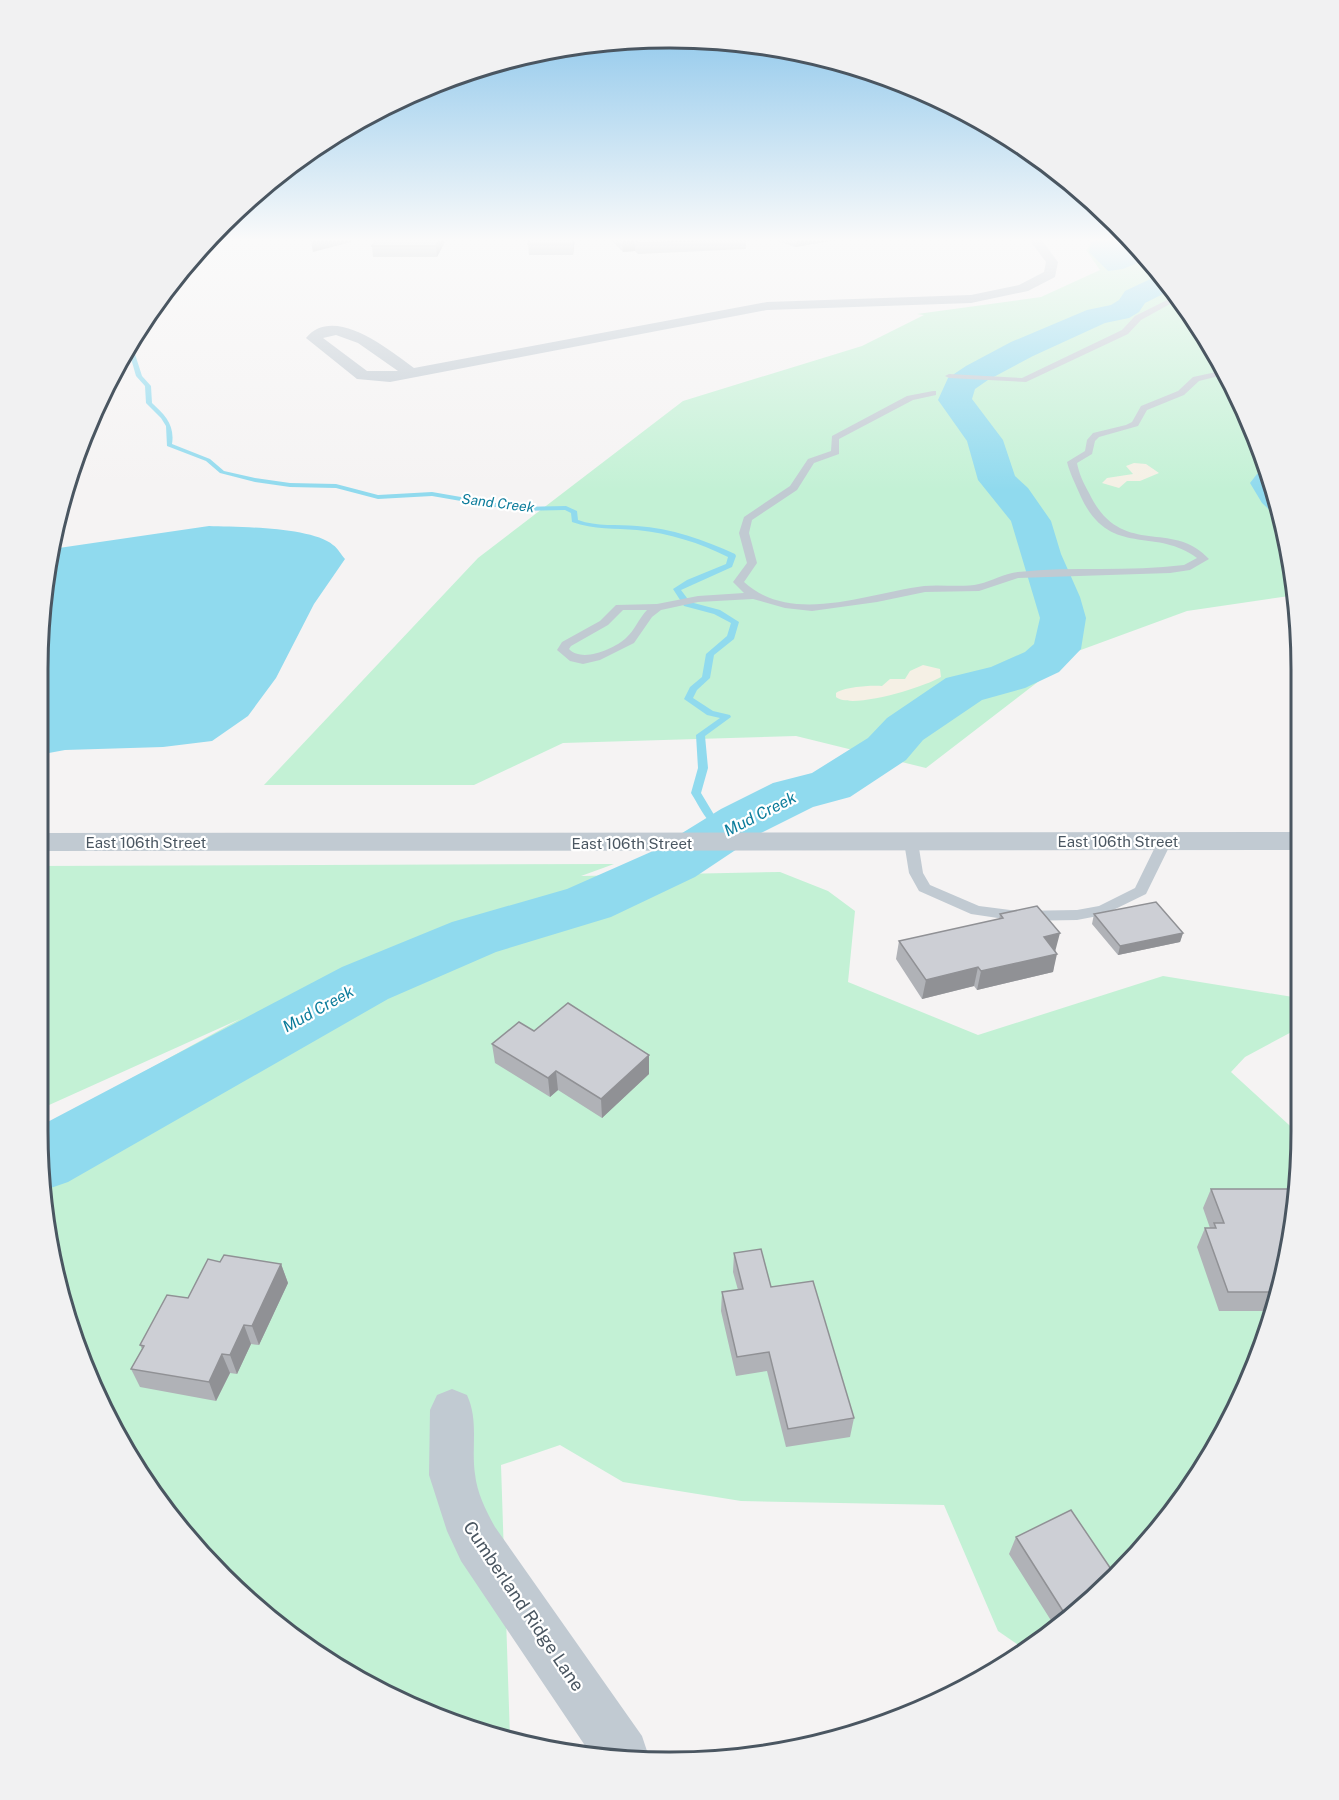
<svg xmlns="http://www.w3.org/2000/svg" width="1339" height="1800" font-family="'Public Sans',sans-serif">
<style>
.green{fill:#c3f1d5}
.sand{fill:#f5f0e5}
.water{fill:#90daee}
.lines{fill:none;stroke-linecap:round;stroke-linejoin:round}
.stream{fill:#90daee;fill-rule:evenodd}
.river{fill:#90daee;fill-rule:evenodd}
.service{fill:#c1cad2;fill-rule:evenodd}
.minor{fill:#c1cad2;fill-rule:evenodd}
.wall{fill:#b0b2b7}
.shaded-wall{fill:#909195}
.building{fill:#cdcfd5;stroke:#909195;stroke-width:1.5}
.labels{text-anchor:middle;dominant-baseline:central;stroke-width:4.5;stroke-linejoin:round;paint-order:stroke}
.far-water-label{font-size:14px;font-style:italic;fill:#0c7c9b;stroke:#fff}
.street-label{font-size:15px;fill:#4a5661;stroke:#fff}
.water-label{font-size:16px;font-style:italic;fill:#0c7c9b;stroke:#fff}
.near-street-label{font-size:18px;fill:#4a5661;stroke:#fff}
.rim{fill:none;stroke:#4a5661;stroke-width:3}
</style>
<rect width="100%" height="100%" fill="#f5f3f3"/>
<path class="green" d="M 1127,238 L 1171,285 L 1254,428 L 1296,595 L 1187,611 L 1078,651 L 926,768 L 796,736 L 563,743 L 474,785 L 264,785 L 478,558 L 683,401 L 862,346 L 924,315 L 917,314 L 1041,297 L 1100,270 L 1086,250 C 1095,236 1110,238 1127,238 Z
M 614,864 L 581,876 L 780,872 L 828,891 L 855,911 L 848,982 L 978,1035 L 1163,976 L 1299,998 L 1299,1028 L 1245,1057 L 1231,1072 L 1300,1135 L 1300,1172 L 1280,1294 L 1217,1446 L 1144,1547 L 1054,1632 L 1024,1649 L 998,1631 L 944,1505 L 741,1501 L 623,1482 L 560,1445 L 501,1465 L 510,1738 L 390,1697 L 318,1656 L 223,1578 L 122,1447 L 59,1294 L 38,1130 L 240,1019 L 38,1110 L 38,866 Z"/>
<path class="sand" d="M 1134,463 L 1146,464 L 1159,473 L 1140,481 L 1127,481 L 1119,488 L 1102,483 L 1107,478 L 1133,474 L 1126,466 Z
M 923,665 L 940,669 L 941,677 C 924,687 852,710 836,697 L 836,693 C 844,687 871,685 882,686 L 890,679 L 905,679 L 910,671 Z"/>
<path class="water" d="M 1127,238 L 1147,259 L 1123,269 L 1108,271 L 1089,252 L 1091,242 L 1095,240 Z
M 1265,470 L 1278,518 L 1262,503 L 1250,483 L 1257,474 Z
M 209,526 C 238,527 312,527 333,545 C 338,548 341,555 345,559 L 314,604 L 276,678 L 248,716 L 212,741 L 163,747 L 65,750 L 38,755 L 39,629 L 52,549 Z"/>
<g class="lines">
<path class="stream" d="M 126,352 L 135,354 L 142,376 L 151,386 L 152,403 C 165,415 175,425 172,444 L 210,459 L 224,471 L 255,478 L 290,483 L 336,484 L 378,495 L 432,492 L 518,507 L 566,506 L 577,511 L 578,520 C 597,527 617,524 637,526 C 671,528 704,540 735,554 L 736,556 L 732,567 L 681,590 L 690,602 L 720,610 L 739,622 L 734,639 L 714,655 L 710,678 L 697,690 L 693,698 L 713,711 L 730,715 L 731,717 L 705,736 L 708,768 L 701,793 L 716,818 L 730,828 L 732,830 L 730,832 C 711,834 700,807 691,793 L 698,768 L 696,735 L 720,718 L 707,715 L 684,699 L 690,687 L 702,677 L 706,654 L 727,636 L 731,623 L 714,614 L 684,606 L 673,589 L 687,580 L 726,564 L 728,557 C 700,543 669,533 637,530 C 615,528 594,530 572,522 L 571,513 L 565,510 L 518,511 L 432,496 L 378,499 L 336,488 L 290,487 L 255,482 L 220,473 L 206,461 L 167,446 L 166,426 L 161,418 L 146,403 L 145,386 L 136,376 L 130,355 L 125,355 Z"/>
<path class="river" d="M 1161,274 L 1173,289 L 1145,303 L 1139,312 L 1129,318 L 1105,323 L 1033,356 L 988,380 L 975,389 L 972,399 L 1003,440 L 1015,476 L 1028,488 L 1051,521 L 1061,554 L 1080,597 L 1086,618 L 1081,649 L 1059,672 L 1025,688 L 982,700 L 923,740 L 906,760 L 850,797 L 813,807 L 761,833 L 695,877 L 611,917 L 496,952 L 388,999 L 68,1182 L 45,1190 L 38,1127 L 342,967 L 452,922 L 567,889 L 653,851 L 721,809 L 773,783 L 812,773 L 868,738 L 887,718 L 946,678 L 991,667 L 1025,652 L 1034,644 L 1040,618 L 1011,521 L 978,480 L 967,441 L 938,400 L 948,378 L 966,366 L 1011,342 L 1087,310 L 1111,305 L 1119,300 L 1125,291 Z"/>
<path class="service" d="M 1177,295 L 1179,299 L 1141,320 L 1128,334 L 1026,382 L 949,378 L 945,376 L 949,374 L 1022,378 L 1122,330 L 1135,316 Z
M 1221,371 L 1223,375 L 1199,381 L 1184,395 L 1147,410 L 1138,426 L 1099,437 L 1095,441 L 1092,454 L 1077,463 C 1079,474 1084,484 1089,493 C 1121,560 1172,518 1209,559 L 1190,570 L 1170,573 L 1018,578 L 979,591 L 925,592 L 877,602 L 812,611 L 785,608 L 753,599 L 698,602 L 661,610 L 652,617 L 634,643 L 600,660 L 583,664 L 570,661 L 557,650 L 562,642 L 600,621 L 616,605 L 657,604 L 698,596 L 744,593 L 733,582 L 747,563 L 739,533 L 744,517 L 790,486 L 808,459 L 831,451 L 832,436 L 907,396 L 933,391 L 936,391 L 936,395 L 913,400 L 839,439 L 839,454 L 814,463 L 797,490 L 752,520 L 749,533 L 757,563 L 744,582 C 792,626 868,593 924,586 C 942,584 962,588 979,584 C 992,581 1005,573 1018,572 C 1073,566 1129,572 1184,565 L 1197,558 C 1155,526 1110,559 1081,497 C 1076,485 1070,474 1067,462 L 1085,451 L 1087,440 L 1093,433 L 1126,425 L 1132,422 L 1141,406 L 1178,391 L 1193,377 ZM 623,610 L 647,610 C 639,618 635,630 626,638 C 614,649 582,663 569,649 L 571,646 L 608,625 Z
M 1165,837 L 1172,841 L 1146,894 L 1103,915 L 1077,920 L 1018,921 L 971,914 L 919,891 L 909,873 L 904,842 L 911,838 L 918,842 L 923,873 L 930,885 L 979,906 L 1018,911 L 1077,910 L 1099,906 L 1135,888 L 1158,841 Z"/>
<path class="minor" d="M 1028,238 L 1040,238 L 1058,262 L 1055,277 L 1028,291 L 971,303 L 767,310 L 390,382 L 357,379 L 306,338 C 334,304 389,350 414,368 L 767,302 L 971,295 L 1019,285 L 1044,272 L 1046,262 ZM 336,335 L 358,343 L 398,371 L 367,371 L 323,338 Z
M 1298,832 L 1298,850 L 38,851 L 38,833 Z
M 452,1389 L 467,1395 C 479,1421 471,1447 475,1474 C 477,1493 486,1511 495,1527 L 642,1736 L 649,1757 L 590,1753 L 461,1561 L 447,1531 L 429,1475 L 430,1410 L 437,1395 Z"/>
</g>
<path class="wall" d="M 447,238 L 437,257 L 373,257 L 372,246 Z
M 575,238 L 573,255 L 529,255 L 528,244 Z
M 609,238 L 746,238 L 746,249 L 638,254 L 635,251 L 623,252 Z
M 769,238 L 848,238 L 795,247 Z
M 1000,914 L 1056,951 L 1053,972 L 977,990 L 974,986 L 922,999 L 896,959 L 899,941 L 999,919 Z
M 1094,914 L 1183,933 L 1180,942 L 1118,955 L 1092,924 Z
M 534,1031 L 649,1055 L 649,1074 L 602,1118 L 558,1090 L 550,1097 L 495,1063 L 492,1044 Z
M 1211,1189 L 1295,1205 L 1280,1294 L 1273,1311 L 1219,1311 L 1197,1247 L 1205,1228 L 1210,1228 L 1203,1208 Z
M 734,1253 L 771,1287 L 854,1418 L 850,1437 L 786,1447 L 767,1371 L 736,1376 L 721,1311 L 722,1292 L 738,1290 L 733,1272 Z
M 220,1262 L 281,1264 L 288,1283 L 259,1345 L 251,1344 L 237,1374 L 230,1373 L 216,1401 L 140,1387 L 131,1369 L 142,1349 L 140,1345 L 188,1298 Z
M 1016,1537 L 1115,1575 L 1057,1630 L 1009,1554 Z"/>
<path class="shaded-wall" d="M 325,238 L 351,238 L 351,242 L 313,252 L 311,241 Z
M 440,238 L 447,238 L 437,257 L 436,246 Z
M 573,238 L 575,238 L 573,255 Z
M 796,238 L 848,238 L 795,247 Z
M 635,240 L 635,251 L 623,252 L 622,241 Z
M 1060,933 L 1055,952 L 1044,937 Z
M 1183,933 L 1180,942 L 1118,955 L 1120,946 Z
M 1057,954 L 1053,972 L 977,990 L 981,971 Z
M 978,967 L 974,986 L 922,999 L 926,980 Z
M 649,1055 L 649,1074 L 602,1118 L 601,1099 Z
M 556,1071 L 558,1090 L 550,1097 L 548,1078 Z
M 281,1264 L 288,1283 L 259,1345 L 252,1326 Z
M 244,1325 L 251,1344 L 237,1374 L 230,1355 Z
M 222,1354 L 230,1373 L 216,1401 L 209,1382 Z"/>
<path class="building" d="M 312,238 L 325,238 L 311,241 Z
M 378,238 L 440,238 L 436,246 L 372,246 Z
M 530,238 L 573,238 L 573,244 L 528,244 Z
M 619,238 L 746,238 L 746,239 L 638,243 L 635,240 L 622,241 Z
M 1156,902 L 1183,933 L 1120,946 L 1094,914 Z
M 1037,906 L 1060,933 L 1044,937 L 1057,954 L 981,971 L 978,967 L 926,980 L 899,941 L 1003,918 L 1000,914 Z
M 568,1003 L 649,1055 L 601,1099 L 556,1071 L 548,1078 L 492,1044 L 519,1022 L 534,1031 Z
M 1211,1189 L 1288,1189 L 1295,1205 L 1280,1292 L 1228,1292 L 1205,1228 L 1216,1228 L 1214,1223 L 1224,1223 Z
M 761,1249 L 771,1287 L 813,1281 L 854,1418 L 788,1429 L 769,1352 L 737,1357 L 722,1292 L 743,1289 L 734,1253 Z
M 224,1255 L 281,1264 L 252,1326 L 244,1325 L 230,1355 L 222,1354 L 209,1382 L 131,1369 L 144,1346 L 140,1345 L 167,1295 L 188,1298 L 208,1259 L 220,1262 Z
M 1071,1510 L 1115,1575 L 1068,1619 L 1016,1537 Z"/>
<linearGradient id="sky" x2="0" y2="1"><stop stop-color="#85c3ea"/><stop offset="0.49" stop-color="#fafafa"/><stop offset="1" stop-color="#fafafa" stop-opacity="0"/></linearGradient>
<rect width="1339" height="490" fill="url(#sky)"/>
<g class="labels">
<g class="far-water-label">
<text transform="translate(498 503) rotate(7)">Sand Creek</text>
</g>
<g class="street-label">
<text x="1118" y="841">East 106th Street</text>
<text x="146" y="842">East 106th Street</text>
<text x="632" y="843">East 106th Street</text>
</g>
<g class="water-label">
<text transform="translate(760 814) rotate(-27)">Mud Creek</text>
<text transform="translate(318 1009) rotate(-29)">Mud Creek</text>
</g>
<g class="near-street-label">
<text transform="translate(524 1606) rotate(56)">Cumberland Ridge Lane</text>
</g>
</g>
<path d="M0 0H1339V1800H0ZM669 48H670A621 621 0 0 1 1291 669V1131A621 621 0 0 1 670 1752H669A621 621 0 0 1 48 1131V669A621 621 0 0 1 669 48Z" fill="#f1f1f2" fill-rule="evenodd"/>
<path class="rim" d="M669 48H670A621 621 0 0 1 1291 669V1131A621 621 0 0 1 670 1752H669A621 621 0 0 1 48 1131V669A621 621 0 0 1 669 48Z"/>
</svg>
